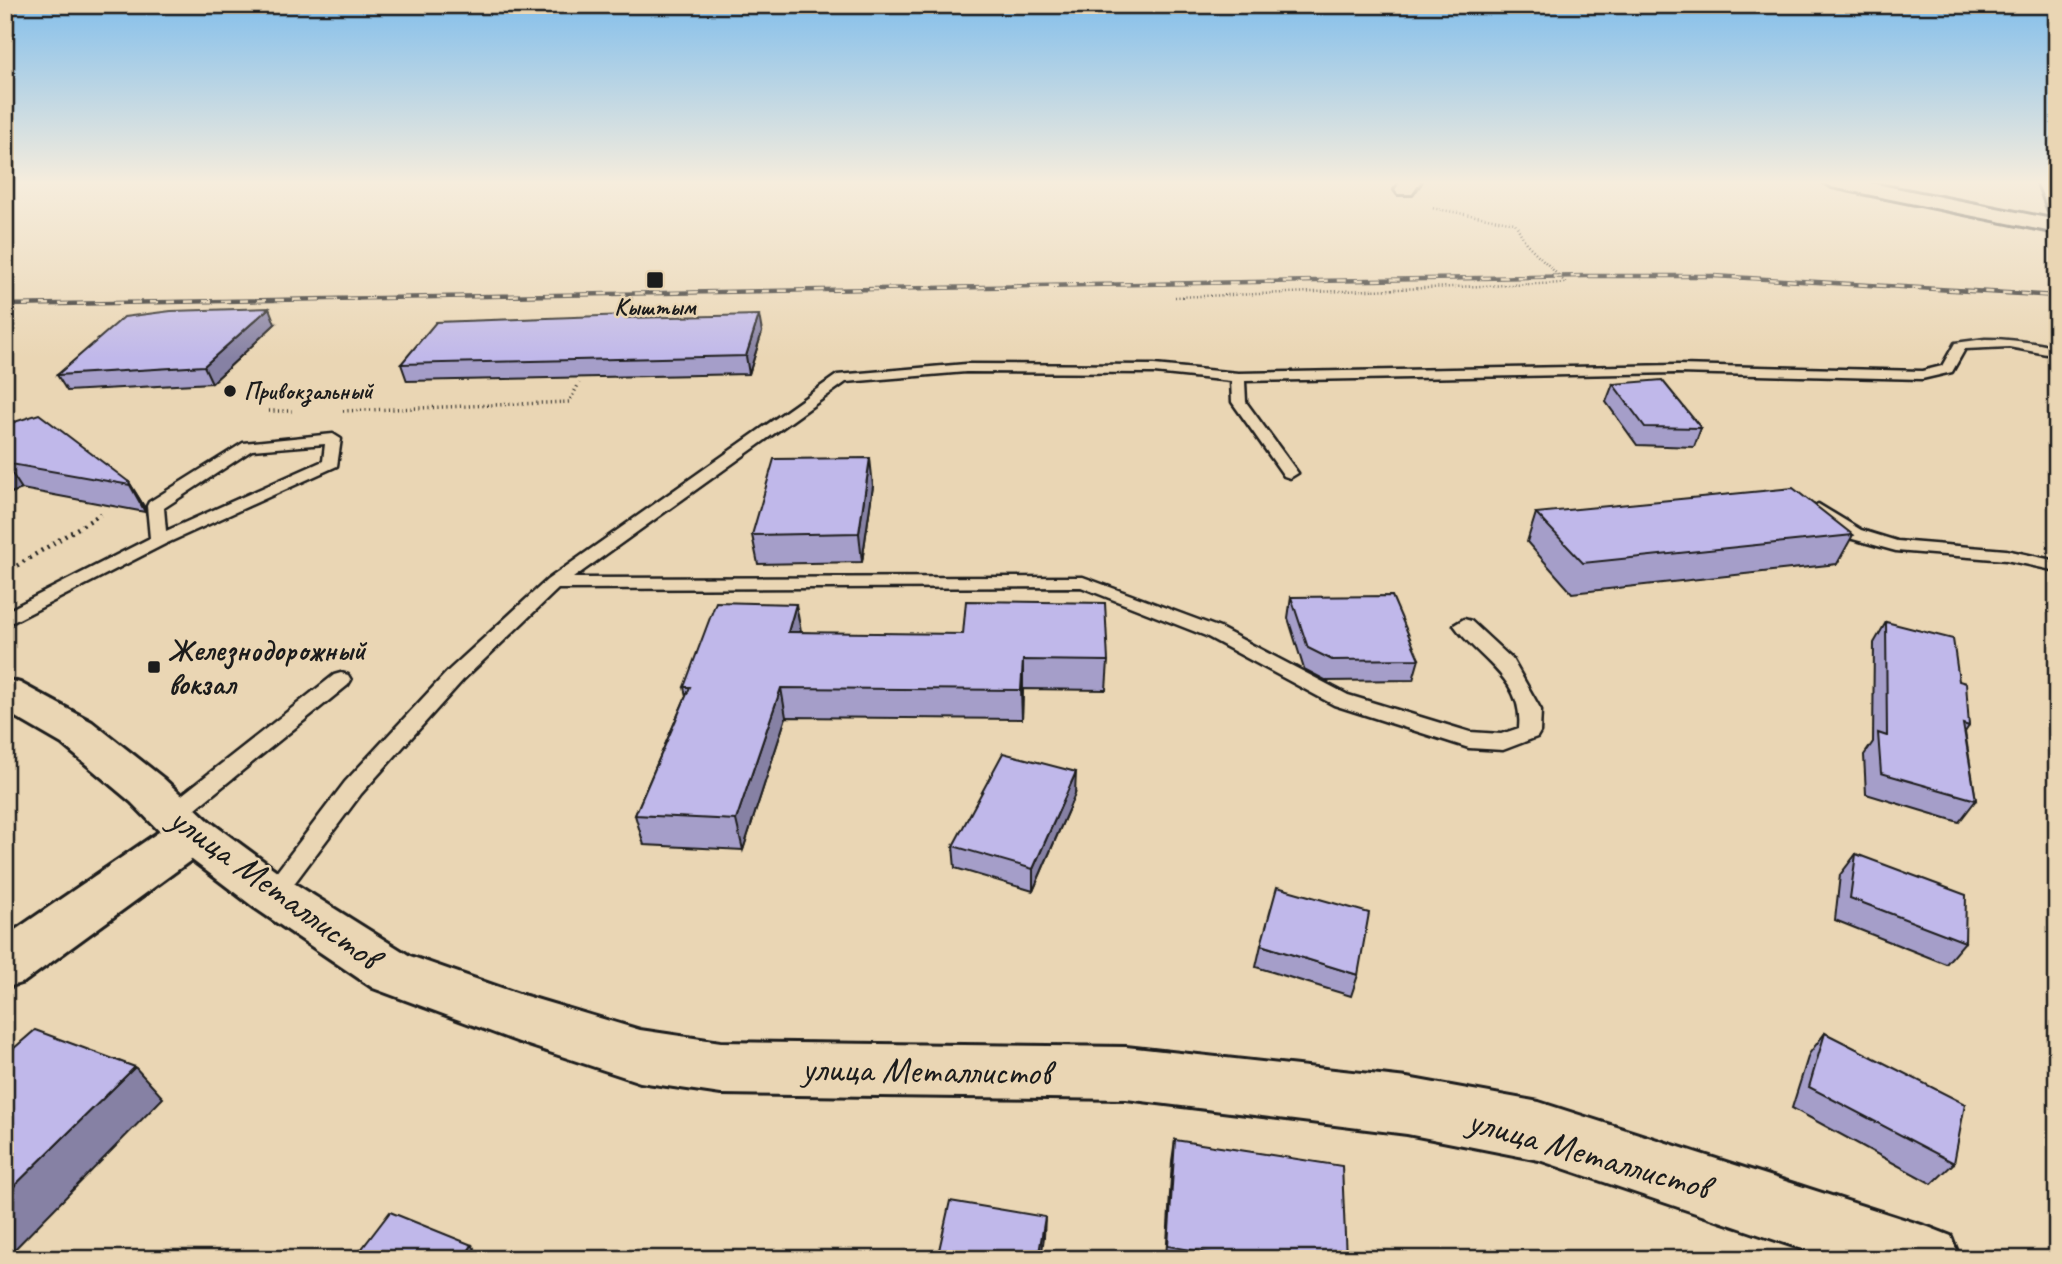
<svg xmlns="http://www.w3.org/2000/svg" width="2062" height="1264" font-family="Caveat,sans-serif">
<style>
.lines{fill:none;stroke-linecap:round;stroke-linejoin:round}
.lane-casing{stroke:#1c1c1c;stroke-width:5}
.street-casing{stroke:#1c1c1c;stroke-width:6}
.secondary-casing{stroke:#1c1c1c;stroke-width:6}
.path-far2{stroke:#1c1c1c;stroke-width:2.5;stroke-dasharray:1 2.5;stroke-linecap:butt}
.path-far1{stroke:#1c1c1c;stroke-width:3.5;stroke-dasharray:1 3.5;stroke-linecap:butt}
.path{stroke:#1c1c1c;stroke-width:4.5;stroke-dasharray:2 5;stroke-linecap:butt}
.lane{fill:#ead6b4;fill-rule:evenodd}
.street{fill:#ead6b4;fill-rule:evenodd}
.secondary{fill:#ead6b4;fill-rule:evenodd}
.rail-casing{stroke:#1c1c1c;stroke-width:4.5}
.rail{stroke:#ead6b4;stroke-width:2.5;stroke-dasharray:9;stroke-linecap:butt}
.wall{fill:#a59ec9;stroke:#1c1c1c;stroke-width:2}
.shaded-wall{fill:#8681a4;stroke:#1c1c1c;stroke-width:2}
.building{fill:#c0b8ea;stroke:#1c1c1c;stroke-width:2}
.poi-dot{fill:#1c1c1c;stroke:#ead6b4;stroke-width:2.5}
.labels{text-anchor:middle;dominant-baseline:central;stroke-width:5;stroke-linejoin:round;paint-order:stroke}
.far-poi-label{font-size:24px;font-weight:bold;fill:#1c1c1c;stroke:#ead6b4}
.poi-label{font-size:30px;font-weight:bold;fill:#1c1c1c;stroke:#ead6b4;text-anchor:start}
.near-street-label{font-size:37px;fill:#1c1c1c;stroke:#ead6b4}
</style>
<rect width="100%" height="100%" fill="#ead6b4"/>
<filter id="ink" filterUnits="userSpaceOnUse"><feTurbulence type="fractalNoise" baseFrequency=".0143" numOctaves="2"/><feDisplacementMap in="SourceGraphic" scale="14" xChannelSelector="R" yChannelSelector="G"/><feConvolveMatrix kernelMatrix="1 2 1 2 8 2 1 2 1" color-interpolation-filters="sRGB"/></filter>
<g filter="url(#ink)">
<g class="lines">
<g class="lane-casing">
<path id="lane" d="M 1985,339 C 2010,339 2033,342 2057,348 L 2057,356 L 2009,347 L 1965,349 L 1952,372 L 1922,379 L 1677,373 L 1245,381 L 1246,402 L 1298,473 L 1290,478 L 1284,476 L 1232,402 L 1231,381 L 1154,373 L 966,372 L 846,382 L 573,578 L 1083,577 L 1220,628 L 1348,695 L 1470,732 L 1501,734 L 1519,728 C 1524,679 1478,659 1454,625 L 1464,619 L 1471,621 L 1512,659 L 1541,710 L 1540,732 L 1537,737 L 1503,750 L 1469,748 L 1334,705 L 1206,636 L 1081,587 L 558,589 L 463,680 L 361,794 L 281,901 L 272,904 L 263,901 L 260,894 L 345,782 L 449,670 L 547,580 L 837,375 L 966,364 L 1154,365 L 1238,373 L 1677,365 L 1922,371 L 1942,366 L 1955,343 Z
M 333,434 L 341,439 L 337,466 L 165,544 L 5,626 L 5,612 L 150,538 L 147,506 L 149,502 L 243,443 ZM 325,444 L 323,461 L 166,531 L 164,508 L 252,450 Z
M 1818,504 L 1861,530 L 1897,541 L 2006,550 L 2057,561 L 2057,571 L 2006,560 L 1896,551 L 1849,538 L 1812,513 L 1810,509 Z
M 341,673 L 348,675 L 351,680 L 348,685 L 180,821 L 172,824 L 164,821 L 160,815 L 164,809 L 334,675 Z"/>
</g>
<g class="street-casing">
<path id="street" d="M 1401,181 L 1421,181 L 1412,194 L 1398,194 L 1395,190 Z
M 1822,181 L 1860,181 L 2057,220 L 2057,233 L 1832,187 Z
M 192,816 L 209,821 L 215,834 L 209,847 L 24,982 L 5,988 L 5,937 L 175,821 Z"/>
</g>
<g class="secondary-casing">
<path id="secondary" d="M 2037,181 L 2057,181 L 2057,216 L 2050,214 Z
M 5,679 L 20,683 L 92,722 L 163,778 L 209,821 L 289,880 L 410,956 L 519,994 L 640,1030 L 721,1042 L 1126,1047 L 1407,1078 L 1539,1102 L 1928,1227 L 1951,1236 L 1960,1259 L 1832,1259 L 1539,1160 L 1407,1134 L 1126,1099 L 721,1094 L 640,1082 L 519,1042 L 373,988 L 255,908 L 175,847 L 131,802 L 62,744 L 5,711 Z"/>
</g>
<path class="path-far2" d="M 1175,297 L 1566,283 L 1526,243 L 1515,223 L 1431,208
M 627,308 L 632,297"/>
<path class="path-far1" d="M 269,411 L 292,411
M 343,411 L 569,402 L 579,383"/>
<path class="path" d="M 5,573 L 101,514"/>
<use href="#lane" class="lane"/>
<use href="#street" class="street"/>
<use href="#secondary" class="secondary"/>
<g class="rail-casing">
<path id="rail" d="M 5,305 L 1586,276 L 1713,276 L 2057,296"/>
</g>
<use href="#rail" class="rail"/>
</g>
<path class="wall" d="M 627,315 L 628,318 L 762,332 L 749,374 L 407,381 L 401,364 Z
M 275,324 L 212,383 L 67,391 L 57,375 Z
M 1613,384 L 1701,428 L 1694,447 L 1637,445 L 1606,402 Z
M 5,425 L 129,482 L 145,508 L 145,512 L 22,489 L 5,495 Z
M 873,486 L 862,562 L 758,564 L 752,535 Z
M 1536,513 L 1853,535 L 1837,564 L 1572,593 L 1527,542 Z
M 1291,597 L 1419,659 L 1413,680 L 1327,681 L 1304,669 L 1288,618 Z
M 1886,622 L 1959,681 L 1969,726 L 1965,732 L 1976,800 L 1959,822 L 1866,794 L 1864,755 L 1873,742 L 1874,643 Z
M 801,632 L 1108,661 L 1106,690 L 1023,689 L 1022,719 L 786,717 L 743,850 L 644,845 L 635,815 L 686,696 L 684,687 Z
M 1075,794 L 1033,891 L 955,868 L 953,846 Z
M 1856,854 L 1965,942 L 1946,964 L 1835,920 L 1840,875 Z
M 1261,945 L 1358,975 L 1351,996 L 1256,967 Z
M 1825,1033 L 1954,1163 L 1932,1184 L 1792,1108 L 1809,1054 Z
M 1175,1140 L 1346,1259 L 1166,1259 L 1172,1161 Z"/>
<path class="shaded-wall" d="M 269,308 L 275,324 L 212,383 L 204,366 Z
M 759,315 L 762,332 L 749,374 L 746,356 Z
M 870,458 L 873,486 L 862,562 L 859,533 Z
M 5,463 L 22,489 L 5,495 Z
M 129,482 L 145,508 L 145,512 L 130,485 Z
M 796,604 L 801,632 L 788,632 Z
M 1023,660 L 1023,689 L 1022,719 L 1021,690 Z
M 781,688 L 786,717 L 743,850 L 736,820 Z
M 1076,772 L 1075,794 L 1033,891 L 1033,869 Z
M 135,1067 L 163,1098 L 5,1259 L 5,1195 Z
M 1045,1217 L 1044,1237 L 1041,1259 L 1038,1259 Z
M 472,1245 L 482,1259 L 463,1259 Z"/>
<path class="building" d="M 269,308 L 204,366 L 57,375 L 124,317 L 171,311 Z
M 627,315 L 626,318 L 759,315 L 746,356 L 401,364 L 436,322 Z
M 1662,380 L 1701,428 L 1645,427 L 1613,384 Z
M 39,414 L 129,482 L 130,485 L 5,463 L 5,425 Z
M 870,458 L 859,533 L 752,535 L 774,459 Z
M 1793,488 L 1853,535 L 1583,563 L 1536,513 Z
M 1392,596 L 1419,659 L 1332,660 L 1308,648 L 1291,597 Z
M 966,601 L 1105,603 L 1108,661 L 1023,660 L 1021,690 L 781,688 L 736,820 L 635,815 L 690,687 L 684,687 L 716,602 L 796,604 L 788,632 L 963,634 Z
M 1886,622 L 1953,639 L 1959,681 L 1966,683 L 1969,726 L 1963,724 L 1976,800 L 1881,773 L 1878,733 L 1887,736 Z
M 1003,753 L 1076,772 L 1033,869 L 953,846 Z
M 1856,854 L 1966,895 L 1965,942 L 1850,898 Z
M 1277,887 L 1369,913 L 1358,975 L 1261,945 Z
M 35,1030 L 135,1067 L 5,1195 L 5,1056 Z
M 1825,1033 L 1965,1104 L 1954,1163 L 1809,1087 Z
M 1175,1140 L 1342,1166 L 1346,1259 L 1240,1259 L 1168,1246 Z
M 950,1201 L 1045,1217 L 1038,1259 L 937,1259 Z
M 390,1212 L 472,1245 L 463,1259 L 354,1259 Z"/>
</g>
<linearGradient id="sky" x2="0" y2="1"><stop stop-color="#84bfeb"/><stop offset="0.51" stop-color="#f6eddd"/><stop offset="1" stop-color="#f6eddd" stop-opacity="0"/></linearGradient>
<rect width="2062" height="358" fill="url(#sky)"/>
<g class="poi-dot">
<rect x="646" y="271" width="18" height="18" rx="3.5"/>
<circle cx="230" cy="391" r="7"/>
<rect x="147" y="660" width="14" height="14" rx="3.5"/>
</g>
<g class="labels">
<g class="far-poi-label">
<text x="655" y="307">Кыштым</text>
<text x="244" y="391" text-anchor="start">Привокзальный</text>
</g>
<g class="poi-label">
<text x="168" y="650">Железнодорожный<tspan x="168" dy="34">вокзал</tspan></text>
</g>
<g class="near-street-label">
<text transform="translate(275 887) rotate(36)">улица Металлистов</text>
<text transform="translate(926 1070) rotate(1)">улица Металлистов</text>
<text transform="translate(1589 1153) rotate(16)">улица Металлистов</text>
</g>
</g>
<rect width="2062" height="1264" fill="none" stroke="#ead6b4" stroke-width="28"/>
<rect x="14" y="14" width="2034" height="1236" fill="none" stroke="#1c1c1c" stroke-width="2.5" filter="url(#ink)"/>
</svg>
